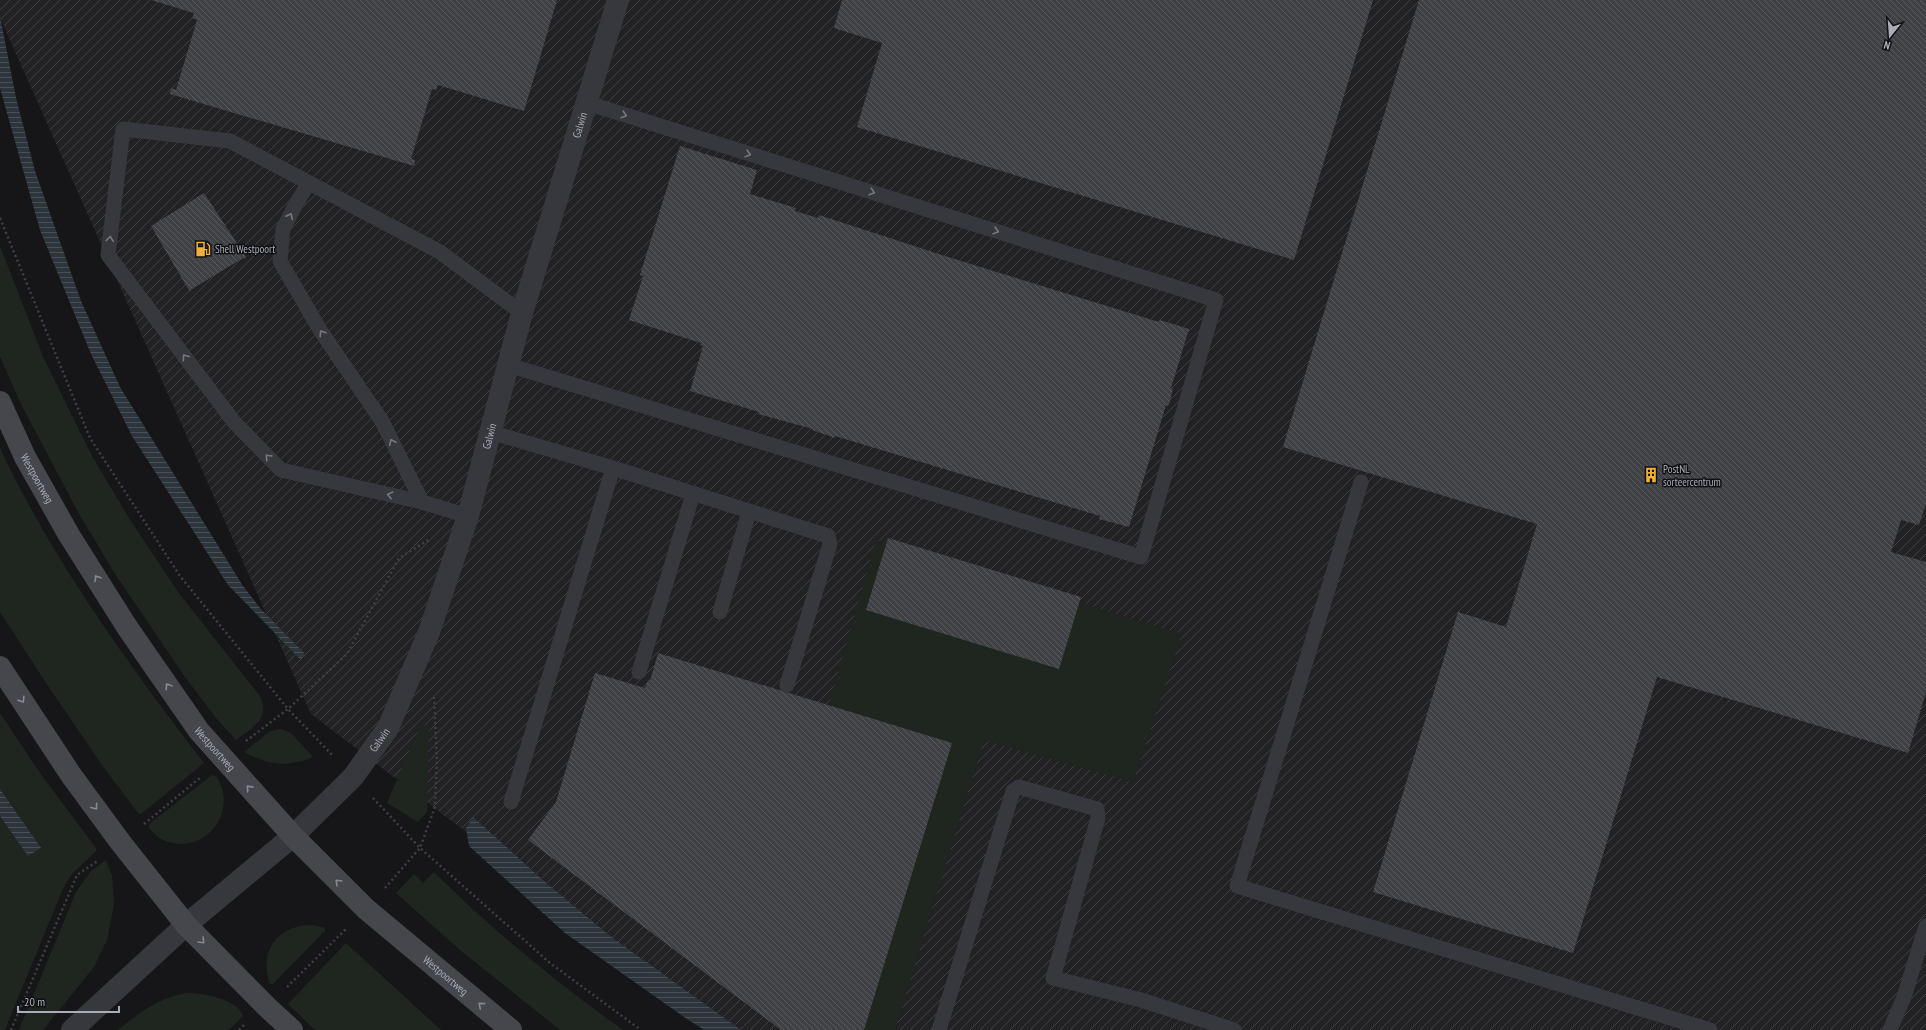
<svg xmlns="http://www.w3.org/2000/svg" width="1926" height="1030" font-family="'PT Sans Narrow',sans-serif">
<style>
.industrial{fill:url(#industrial-furrows)}
.grass{fill:#1e261f}
.water{fill:url(#water-rules)}
.building{fill:url(#building-back-hatch)}
.lines{fill:none;stroke-linecap:round;stroke-linejoin:round}
.path{stroke:#3d3f44;stroke-width:2.5;stroke-dasharray:2 3;stroke-linecap:butt}
.service{stroke:#37383d;stroke-width:15}
.minor{stroke:#37383d;stroke-width:22}
.secondary{stroke:#45474d;stroke-width:22}
.oneway{stroke:#757881}
.oneway2{stroke:#858993}
.labels{text-anchor:middle;dominant-baseline:central;stroke-width:3;stroke-linejoin:round;paint-order:stroke}
.street-label{font-size:11px;fill:#a8adb8;stroke:#111113}
.poi-label{font-size:11px;fill:#a8adb8;stroke:#111113;text-anchor:start}
</style>
<defs>
<pattern id="industrial-furrows" width="10" height="10" patternUnits="userSpaceOnUse"><rect width="10" height="10" fill="#222225"/><path d="M-1 1l2-2M0 10L10 0M9 11l2-2" fill="none" stroke="#3f3f43"/></pattern>
<pattern id="water-rules" width="6" height="5" patternUnits="userSpaceOnUse"><rect width="6" height="5" fill="#2c353c"/><path d="M0 2.5h6" fill="none" stroke="#485056"/></pattern>
<pattern id="building-back-hatch" width="6" height="6" patternUnits="userSpaceOnUse"><rect width="6" height="6" fill="#404145"/><path d="M-1 5l2 2M0 0l6 6M5-1l2 2" fill="none" stroke="#595a5e"/></pattern>
</defs>
<rect width="100%" height="100%" fill="#161618"/>
<path class="industrial" d="M 0,0 L 1926,0 L 1926,1030 L 726,1030 L 311,714 L 0,18 Z"/>
<path class="grass" d="M 0,246 L 44,359 L 92,456 L 129,518 L 178,592 L 260,696 C 271,720 252,727 236,740 L 216,718 L 185,677 L 115,574 L 78,512 L 21,404 L 0,357 Z
M 0,448 C 53,561 128,664 204,763 L 141,814 L 138,813 L 102,765 L 46,683 L 0,612 Z
M 876,540 L 1182,634 L 1133,782 L 984,740 L 895,1030 L 864,1030 L 952,743 L 829,705 Z
M 0,713 L 40,773 L 96,848 L 96,851 L 71,875 L 62,891 L 5,1030 L 0,1030 Z
M 421,724 L 429,726 L 427,812 L 418,822 L 387,803 Z
M 281,729 L 291,733 L 313,757 C 286,768 269,765 244,752 L 270,731 Z
M 212,775 L 216,776 C 241,813 202,858 163,840 C 157,837 153,832 149,828 L 149,824 Z
M 106,861 L 112,875 L 114,905 L 107,940 L 94,967 L 43,1030 L 19,1030 L 76,892 L 91,871 L 103,862 Z
M 434,872 C 492,930 556,982 623,1030 L 560,1030 L 461,951 L 396,893 L 414,874 L 423,883 Z
M 312,925 L 325,928 L 325,931 L 273,984 L 270,984 C 258,952 277,925 312,925 Z
M 346,943 L 441,1030 L 315,1030 L 288,1004 Z
M 187,993 C 202,993 238,999 243,1016 L 229,1030 L 117,1030 C 142,1012 156,998 187,993 Z"/>
<path class="water" d="M 0,16 L 16,98 L 35,171 L 81,301 L 120,387 L 243,586 L 260,608 L 306,655 L 300,659 L 228,585 L 132,436 L 91,354 L 40,230 L 0,88 Z
M 0,789 L 41,848 L 28,856 L 0,816 Z
M 473,817 L 544,881 L 610,936 L 741,1030 L 704,1030 L 684,1017 L 565,933 L 469,846 L 466,828 Z"/>
<path class="building" d="M 151,0 L 557,0 L 524,111 L 438,85 L 436,90 L 432,89 L 411,159 L 415,160 L 414,166 L 170,94 L 171,88 L 176,90 L 197,20 L 192,18 L 194,13 Z
M 842,0 L 1373,0 L 1294,260 L 857,127 L 882,43 L 834,28 Z
M 1419,0 L 1926,0 L 1926,504 L 1919,525 L 1901,520 L 1891,552 L 1926,562 L 1926,692 L 1908,753 L 1657,677 L 1573,953 L 1373,892 L 1458,612 L 1506,627 L 1537,524 L 1283,447 Z
M 680,146 L 757,170 L 750,194 L 796,208 L 795,211 L 818,218 L 819,215 L 948,257 L 1159,322 L 1160,320 L 1189,329 L 1171,388 L 1173,389 L 1169,404 L 1168,406 L 1166,405 L 1129,527 L 1099,519 L 1100,516 L 835,436 L 835,438 L 812,430 L 813,429 L 758,414 L 759,412 L 690,391 L 703,346 L 700,345 L 701,343 L 629,320 L 643,276 L 640,275 Z
M 204,193 L 246,257 L 244,259 L 243,258 L 192,289 L 190,292 L 151,226 Z
M 888,538 L 1081,597 L 1059,669 L 866,610 Z
M 658,653 L 952,743 L 864,1030 L 781,1030 L 528,840 L 556,802 L 595,673 L 645,688 L 648,680 L 650,681 Z"/>
<g class="lines">
<path class="path" d="M 0,218 L 90,438 L 180,576 L 288,709 L 333,756
M 246,741 L 288,709 L 347,654 L 399,558 L 430,539
M 373,798 L 420,848 L 550,963 L 641,1030
M 144,824 L 201,777
M 385,888 L 420,848 L 435,807 L 437,759 L 434,697
M 287,987 L 346,929
M 11,1030 L 77,875 L 99,860
M 239,1030 L 244,1025"/>
<path class="service" d="M 309,183 L 297,202 L 283,229 L 280,261 L 320,330 L 382,421 L 422,502
M 508,365 L 1141,557 L 1216,300 L 587,103
M 490,432 L 613,468 L 511,802
M 613,468 L 828,536 L 830,544 L 787,685
M 1361,482 L 1237,886 L 1710,1030
M 468,516 L 422,502 L 281,470 L 234,422 L 108,255 L 123,129 L 230,141 L 440,252 L 522,313
M 720,612 L 749,512
M 639,672 L 693,494
M 939,1030 L 1013,791 L 1019,787 L 1097,809 L 1098,818 L 1053,978 L 1141,1000 L 1234,1030
M 1890,1030 L 1904,997 L 1926,926"/>
<path class="minor" id="s1" d="M 72,1030 L 186,925 L 293,836 L 353,777 L 388,728 L 429,632 L 468,516 L 522,313 L 618,0"/>
<g class="secondary">
<path id="s2" d="M 0,402 L 25,457 L 69,535 L 127,627 L 199,731 L 293,836 L 366,909 L 511,1030"/>
<path d="M 0,667 L 71,775 L 121,843 L 186,925 L 267,1007 L 292,1030"/>
</g>
</g>
<defs><path id="oneway-chevron" d="M-2-3.5L2.5 0L-2 3.5" fill="none" stroke-width="1.6" stroke-linecap="round" stroke-linejoin="round"/></defs>
<g class="oneway">
<use href="#oneway-chevron" transform="translate(624 115) rotate(17)"/>
<use href="#oneway-chevron" transform="translate(748 154) rotate(17)"/>
<use href="#oneway-chevron" transform="translate(872 192) rotate(17)"/>
<use href="#oneway-chevron" transform="translate(290 216) rotate(-64)"/>
<use href="#oneway-chevron" transform="translate(996 231) rotate(17)"/>
<use href="#oneway-chevron" transform="translate(110 239) rotate(-83)"/>
<use href="#oneway-chevron" transform="translate(322 333) rotate(-123)"/>
<use href="#oneway-chevron" transform="translate(185 357) rotate(-127)"/>
<use href="#oneway-chevron" transform="translate(392 442) rotate(-116)"/>
<use href="#oneway-chevron" transform="translate(268 457) rotate(-134)"/>
<use href="#oneway-chevron" transform="translate(390 495) rotate(-167)"/>
</g>
<g class="oneway2">
<use href="#oneway-chevron" transform="translate(97 578) rotate(-122)"/>
<use href="#oneway-chevron" transform="translate(168 686) rotate(-124)"/>
<use href="#oneway-chevron" transform="translate(22 700) rotate(57)"/>
<use href="#oneway-chevron" transform="translate(249 788) rotate(-132)"/>
<use href="#oneway-chevron" transform="translate(95 807) rotate(54)"/>
<use href="#oneway-chevron" transform="translate(338 882) rotate(-135)"/>
<use href="#oneway-chevron" transform="translate(202 941) rotate(46)"/>
<use href="#oneway-chevron" transform="translate(481 1005) rotate(-140)"/>
</g>
<defs>
<g id="fuel-bare" transform="scale(1.2)"><path d="M-5.5-6h7V0h2V4h1.3V-2.5L3-4.5l.8-.8L6-3V5H2.5V1h-1V6h-7ZM-4.2-4.7v3.2H.2V-4.7Z" fill="#f2b134" stroke="#111113" stroke-width="2.5" paint-order="stroke"/></g>
<g id="building-bare" transform="scale(1.2)"><path d="M-4-6H4V6H1V3H-1V6H-4ZM-2.5-4.3h1.7v1.8h-1.7ZM.8-4.3h1.7v1.8H.8ZM-2.5-1h1.7V.8h-1.7ZM.8-1h1.7V.8H.8Z" fill="#f2b134" stroke="#111113" stroke-width="2.5" paint-order="stroke"/></g>
</defs>
<g fill-rule="evenodd">
<use href="#fuel-bare" x="203" y="249"/>
<use href="#building-bare" x="1651" y="475"/>
</g>
<g class="labels">
<g class="street-label">
<text stroke="none"><textPath href="#s1" startOffset="1072">Galwin</textPath></text>
<text stroke="none"><textPath href="#s1" startOffset="748">Galwin</textPath></text>
<text stroke="none"><textPath href="#s2" startOffset="85">Westpoortweg</textPath></text>
<text stroke="none"><textPath href="#s1" startOffset="424">Galwin</textPath></text>
<text stroke="none"><textPath href="#s2" startOffset="409">Westpoortweg</textPath></text>
<text stroke="none"><textPath href="#s2" startOffset="733">Westpoortweg</textPath></text>
</g>
<g class="poi-label">
<text x="215" y="249">Shell Westpoort</text>
<text x="1663" y="469">PostNL<tspan x="1663" dy="13">sorteercentrum</tspan></text>
</g>
</g>
<g transform="translate(1890 36) rotate(197)" stroke="#111113" stroke-width="3" paint-order="stroke">
<path d="M0-3L7 15L0 10L-7 15Z" fill="#a8adb8"/>
<text y="-6" font-size="11" font-weight="bold" text-anchor="middle" fill="#a8adb8">N</text>
</g>
<path d="M18 1006v6h101v-6" fill="none" stroke="#a8adb8" stroke-width="2"/>
<text x="24" y="1006" font-size="12" fill="#a8adb8" stroke="#111113" stroke-width="3" paint-order="stroke">20 m</text>
</svg>
